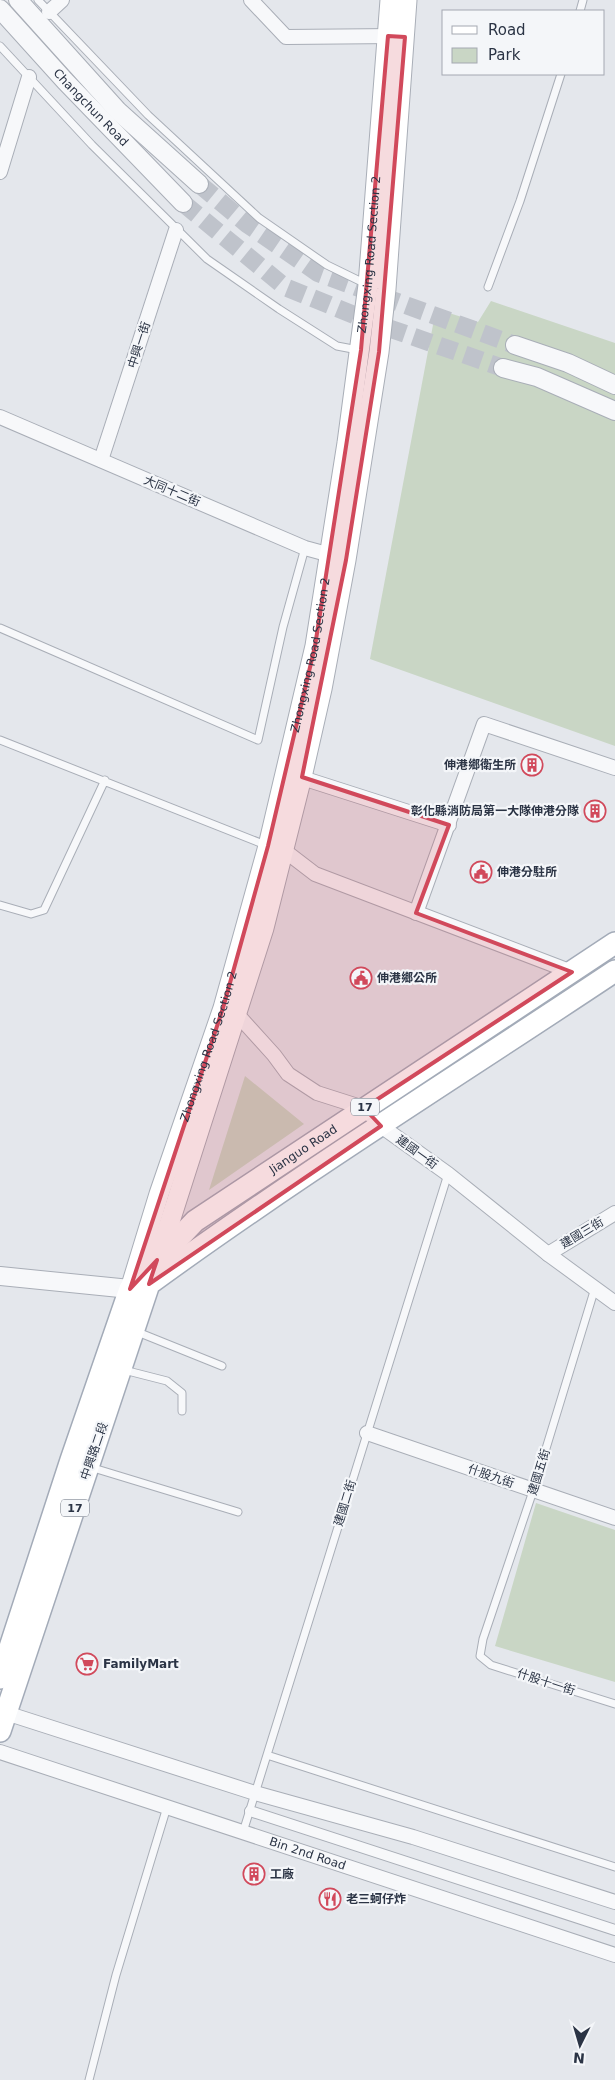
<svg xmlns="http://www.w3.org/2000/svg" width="615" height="2080" font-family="'DejaVu Sans','Noto Sans TC',sans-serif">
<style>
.green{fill:#c9d6c5}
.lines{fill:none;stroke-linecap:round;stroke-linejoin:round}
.tertiary-tunnel{stroke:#bfc3cb;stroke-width:18;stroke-dasharray:18 9;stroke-linecap:butt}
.service-casing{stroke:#a9aeb7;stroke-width:9}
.pedestrian-casing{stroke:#a9aeb7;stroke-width:12}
.minor-casing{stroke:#a9aeb7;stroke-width:16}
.tertiary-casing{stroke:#a9aeb7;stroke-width:20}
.secondary-casing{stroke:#a9aeb7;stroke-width:21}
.primary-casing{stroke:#a3abb8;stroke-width:24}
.service{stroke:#f7f8fa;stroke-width:7}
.pedestrian{stroke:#f7f8fa;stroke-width:10}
.minor{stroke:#f7f8fa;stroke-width:14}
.tertiary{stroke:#f7f8fa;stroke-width:18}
.secondary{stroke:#fff;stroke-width:19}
.primary{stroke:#fff;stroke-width:21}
.marked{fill:#d1495b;fill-opacity:0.2;stroke:#d1495b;stroke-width:4;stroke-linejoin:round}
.labels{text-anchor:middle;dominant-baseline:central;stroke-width:4.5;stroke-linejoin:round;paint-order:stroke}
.shield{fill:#f4f6f9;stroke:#676e7b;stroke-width:1}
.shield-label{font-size:11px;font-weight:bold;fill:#2b3445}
.street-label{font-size:12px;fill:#2b3445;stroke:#f4f6f9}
.poi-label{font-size:12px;font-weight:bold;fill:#2b3445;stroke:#f4f6f9;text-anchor:start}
</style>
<rect width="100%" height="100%" fill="#e4e7ec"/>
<path class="green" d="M 491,301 L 615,343 L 615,746 L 370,659 L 436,309 L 478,322 Z
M 245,1076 L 304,1124 L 209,1190 Z
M 536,1503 L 615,1530 L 615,1682 L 495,1646 Z"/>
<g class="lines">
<path class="tertiary-tunnel" d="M 199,184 L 247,224 L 318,273 L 515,345
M 183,203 L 285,287 L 374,323 L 503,368"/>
<g class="service-casing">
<path id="service" d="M 38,0 L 148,115 L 259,218 L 327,265 L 366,284
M 580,11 L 583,0
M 0,46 L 92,145 L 207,259 L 279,309 L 337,346 L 358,350
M 488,287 L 520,201 L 561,74
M 0,628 L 258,740 L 283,627 L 305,548
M 0,740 L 268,846
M 0,905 L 31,914 L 44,910 L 105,780
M 595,1288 L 533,1491 L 483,1639 L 480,1656 L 491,1665 L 615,1704
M 135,1331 L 222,1366
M 124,1370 L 167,1381 L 182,1393 L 182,1411
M 90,1467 L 238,1512
M 267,1755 L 615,1867
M 243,1832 L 448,1174
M 89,2080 L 116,1975 L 167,1807"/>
</g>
<g class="pedestrian-casing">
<path id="pedestrian" d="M 250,1811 L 615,1930"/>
</g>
<g class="minor-casing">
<g id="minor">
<path d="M 251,0 L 286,37 L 395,36"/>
<path d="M 49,12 L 62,0"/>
<path d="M 0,172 L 29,77"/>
<path d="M 0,417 L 305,548 L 338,557"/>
<path d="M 101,460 L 176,230"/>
<path d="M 293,775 L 449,825"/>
<path d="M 276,848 L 285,851 L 315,874 L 572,972"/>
<path d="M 416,913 L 484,724 L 615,768"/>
<path d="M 230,1011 L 236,1013 L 274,1055 L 288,1074 L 317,1093 L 364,1108 L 381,1126 L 448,1174 L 548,1254 L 615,1303"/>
<path d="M 548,1254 L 615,1213"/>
<path d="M 367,1433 L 615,1518"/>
<path d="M 0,1716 L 6,1713 L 255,1793 L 413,1837 L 615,1902"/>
<path id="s1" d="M 0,1752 L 615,1955"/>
</g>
</g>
<g class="tertiary-casing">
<g id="tertiary">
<path d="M 18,0 L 118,111 L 199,184"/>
<path id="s2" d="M 0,9 L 65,81 L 183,203"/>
<path d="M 515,345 L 568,363 L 615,385"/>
<path d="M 503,368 L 537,377 L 615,411"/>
<path d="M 0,1276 L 130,1289 L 142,1286"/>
</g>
</g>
<g class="secondary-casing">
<g id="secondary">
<path d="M 158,1259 L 264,928 L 302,777 L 322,689 L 346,560 L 379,352 L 386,289 L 407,0"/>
<path id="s3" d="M 130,1289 L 159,1194 L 223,1008 L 268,846 L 315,646 L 347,443 L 368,285 L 390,0"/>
</g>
</g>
<g class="primary-casing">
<g id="primary">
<path id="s4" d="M 0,1678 L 71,1460 L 130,1289 L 195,1221 L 615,943"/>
<path d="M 0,1731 L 149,1284 C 300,1174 459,1075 615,971"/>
</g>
</g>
<use href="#service" class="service"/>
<use href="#pedestrian" class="pedestrian"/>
<use href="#minor" class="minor"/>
<use href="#tertiary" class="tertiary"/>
<use href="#secondary" class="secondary"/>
<use href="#primary" class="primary"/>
</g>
<path class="marked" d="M 388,36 L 405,37 L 379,352 L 346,560 L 302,777 L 449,825 L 416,913 L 572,972 L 364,1108 L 381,1126 L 149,1284 L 157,1260 L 130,1289 L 223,1008 L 268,846 L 315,646 L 361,350 Z"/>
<defs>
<g id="building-ring" transform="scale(1.125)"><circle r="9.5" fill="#f4f6f9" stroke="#d1495b" stroke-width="1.5"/><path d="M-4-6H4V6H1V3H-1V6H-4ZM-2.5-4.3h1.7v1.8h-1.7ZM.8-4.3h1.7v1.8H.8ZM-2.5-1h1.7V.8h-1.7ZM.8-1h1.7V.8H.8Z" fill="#d1495b"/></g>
<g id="civic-ring" transform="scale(1.125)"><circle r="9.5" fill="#f4f6f9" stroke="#d1495b" stroke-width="1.5"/><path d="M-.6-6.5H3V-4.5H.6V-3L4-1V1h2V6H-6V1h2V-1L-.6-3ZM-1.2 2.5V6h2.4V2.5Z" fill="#d1495b"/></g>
<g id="supermarket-ring" transform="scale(1.125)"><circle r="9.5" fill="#f4f6f9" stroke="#d1495b" stroke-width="1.5"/><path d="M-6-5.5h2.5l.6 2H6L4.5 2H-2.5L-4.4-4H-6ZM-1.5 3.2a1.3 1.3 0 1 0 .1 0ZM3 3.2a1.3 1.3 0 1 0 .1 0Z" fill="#d1495b"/></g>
<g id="restaurant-ring" transform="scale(1.125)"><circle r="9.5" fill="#f4f6f9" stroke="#d1495b" stroke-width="1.5"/><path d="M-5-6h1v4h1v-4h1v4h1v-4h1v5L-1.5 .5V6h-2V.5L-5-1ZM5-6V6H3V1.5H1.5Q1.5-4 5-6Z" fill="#d1495b"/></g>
</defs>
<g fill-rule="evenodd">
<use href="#building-ring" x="532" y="765"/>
<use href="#building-ring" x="595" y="811"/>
<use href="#civic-ring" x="481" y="872"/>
<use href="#civic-ring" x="361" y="978"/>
<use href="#supermarket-ring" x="87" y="1664"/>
<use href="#building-ring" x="254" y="1874"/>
<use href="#restaurant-ring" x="330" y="1899"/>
</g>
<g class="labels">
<g class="shield">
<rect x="351" y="1098.5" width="28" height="17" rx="4"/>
<rect x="61" y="1499.5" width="28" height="17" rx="4"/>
</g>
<g class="shield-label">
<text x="365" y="1107">17</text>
<text x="75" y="1508">17</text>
</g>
<g class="street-label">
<text stroke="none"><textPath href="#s2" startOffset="134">Changchun Road</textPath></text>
<text stroke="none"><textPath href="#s3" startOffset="1065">Zhongxing Road Section 2</textPath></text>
<text transform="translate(139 345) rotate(-72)">中興一街</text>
<text transform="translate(172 491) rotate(23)">大同十二街</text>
<text stroke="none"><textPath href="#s3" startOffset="660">Zhongxing Road Section 2</textPath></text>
<text stroke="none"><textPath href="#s3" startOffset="255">Zhongxing Road Section 2</textPath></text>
<text stroke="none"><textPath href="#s4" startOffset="634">Jianguo Road</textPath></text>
<text transform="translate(417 1152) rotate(36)">建國一街</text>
<text transform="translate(582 1233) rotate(-31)">建國三街</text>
<text transform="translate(94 1451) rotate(-71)">中興路二段</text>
<text transform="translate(539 1472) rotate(-73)">建國五街</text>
<text transform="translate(491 1476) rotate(19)">什股九街</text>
<text transform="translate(345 1503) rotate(-73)">建國二街</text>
<text transform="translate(546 1682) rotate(18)">什股十一街</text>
<text stroke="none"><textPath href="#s1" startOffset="324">Bin 2nd Road</textPath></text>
</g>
<g class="poi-label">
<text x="516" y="765" text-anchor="end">伸港鄉衛生所</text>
<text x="579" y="811" text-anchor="end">彰化縣消防局第一大隊伸港分隊</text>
<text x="497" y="872">伸港分駐所</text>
<text x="377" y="978">伸港鄉公所</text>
<text x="103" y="1664">FamilyMart</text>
<text x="270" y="1874">工廠</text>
<text x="346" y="1899">老三蚵仔炸</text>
</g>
</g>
<rect x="442" y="10" width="162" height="65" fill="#f4f6f9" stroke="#a4a8b1"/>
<rect x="452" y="26" width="25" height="8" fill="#ffffff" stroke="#a4a8b1"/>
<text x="488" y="35" font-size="15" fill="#2b3445">Road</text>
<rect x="452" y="48" width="25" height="15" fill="#c9d6c5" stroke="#a4a8b1"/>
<text x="488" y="60" font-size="15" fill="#2b3445">Park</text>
<g transform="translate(580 2045) rotate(185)" stroke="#f4f6f9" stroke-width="4" paint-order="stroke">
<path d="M0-4L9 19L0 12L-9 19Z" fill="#2b3445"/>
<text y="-8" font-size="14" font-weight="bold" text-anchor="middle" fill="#2b3445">N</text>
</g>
</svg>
